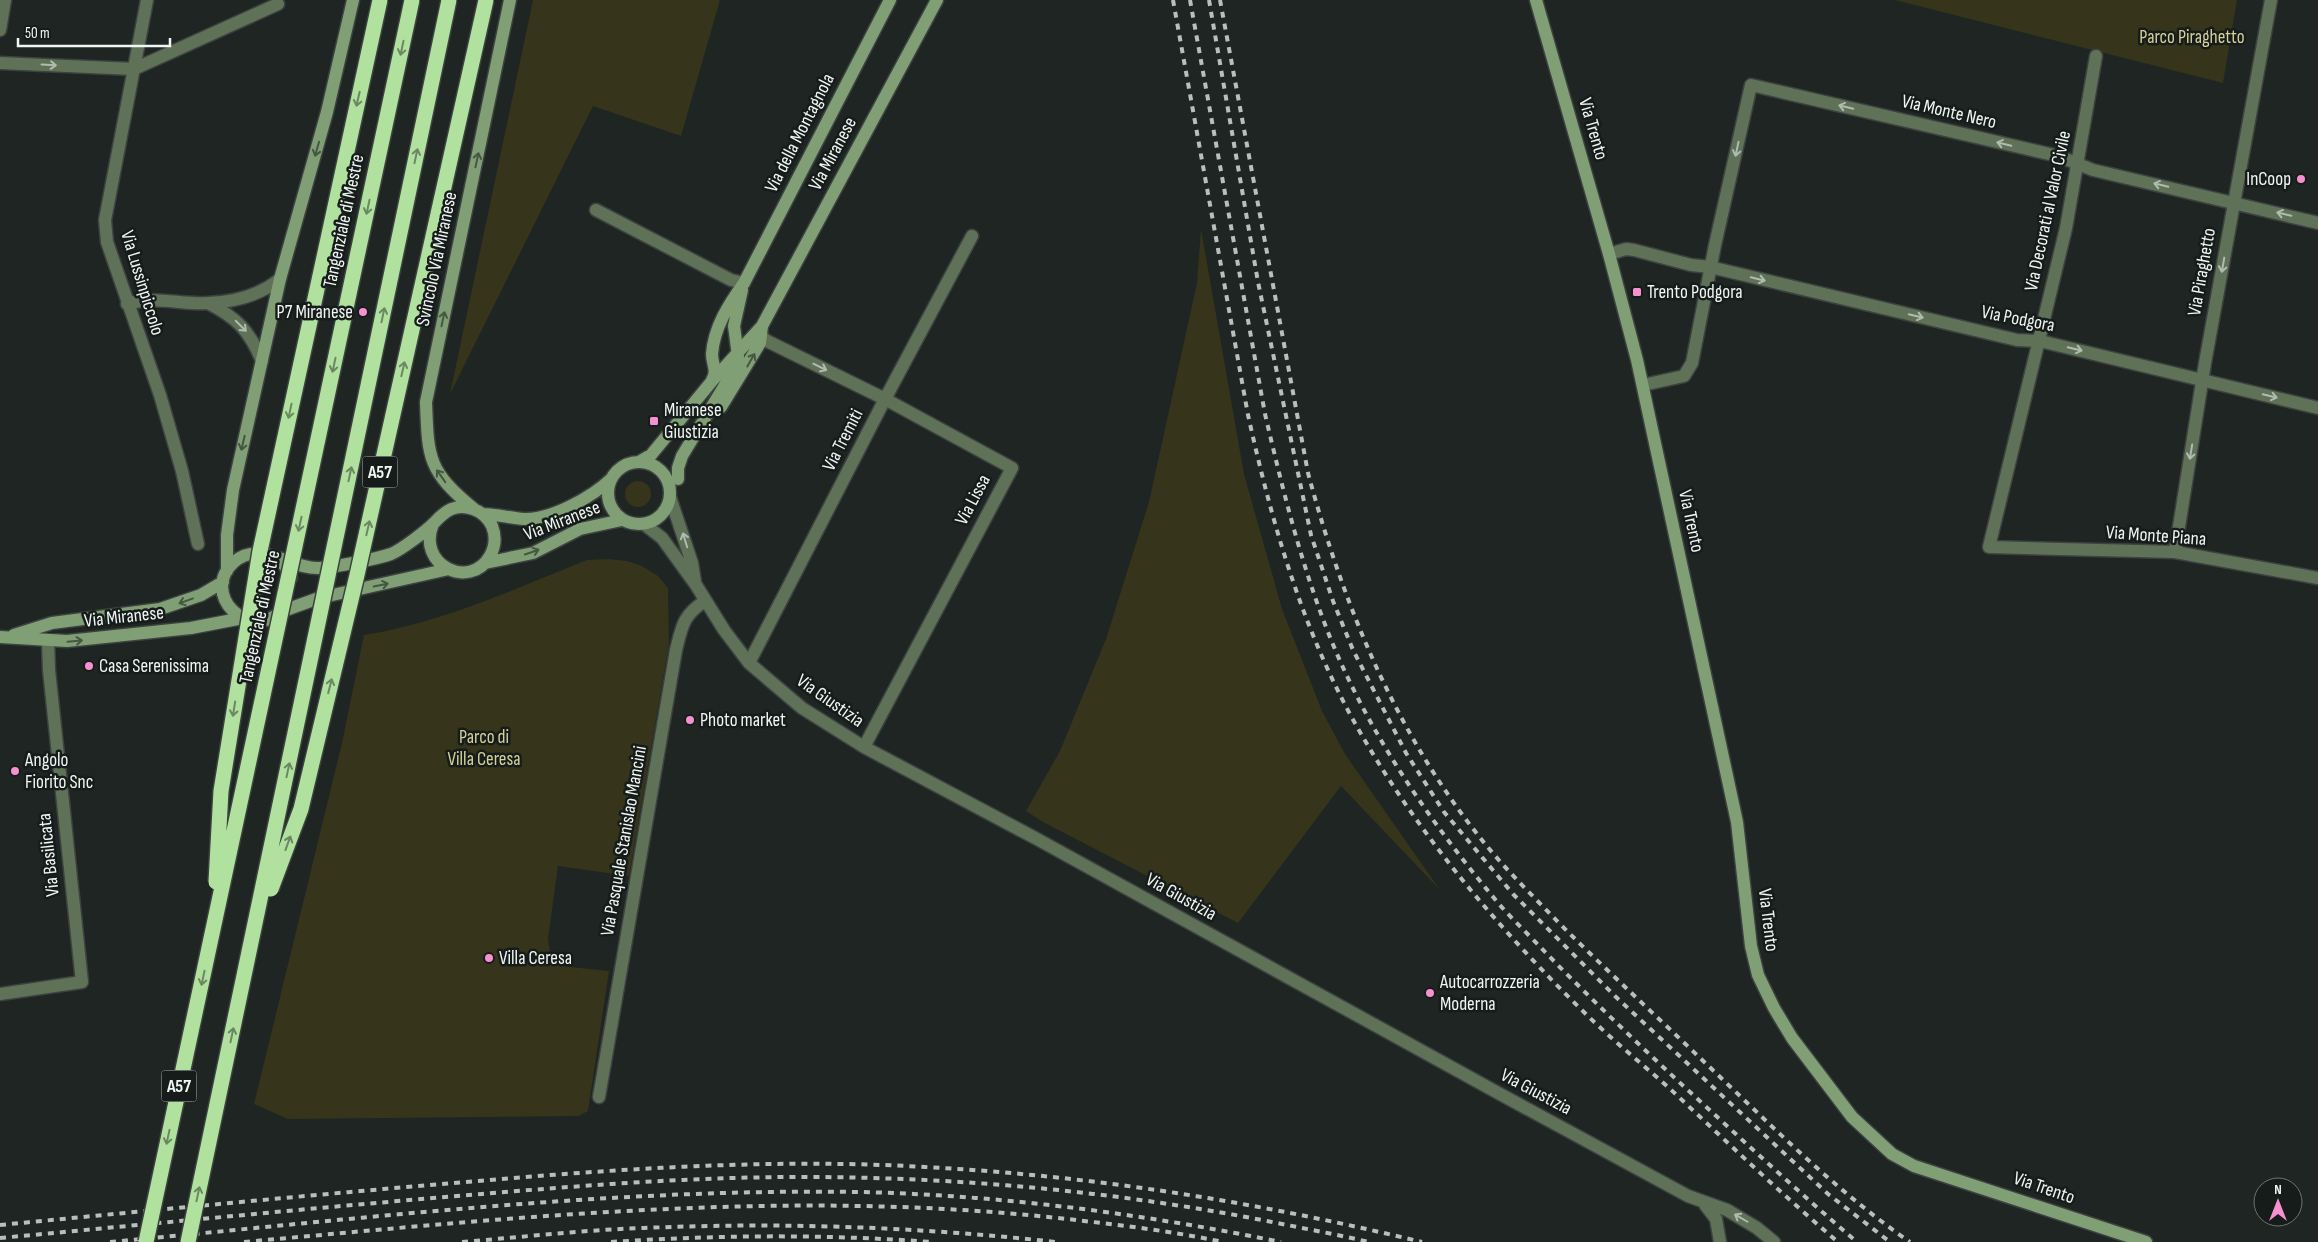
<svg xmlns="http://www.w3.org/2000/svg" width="2318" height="1242" font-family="'Sofia Sans Condensed',sans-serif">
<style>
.green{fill:#36341a}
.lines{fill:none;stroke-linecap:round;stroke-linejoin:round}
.street-casing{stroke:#3c4240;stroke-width:15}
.secondary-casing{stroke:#3c4240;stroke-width:15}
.street{stroke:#5f7258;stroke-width:12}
.secondary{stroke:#809f75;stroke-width:12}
.rail{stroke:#b9bfbd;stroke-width:4;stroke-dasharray:6 6;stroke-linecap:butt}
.highway-bridge-casing{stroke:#3c4240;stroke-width:18;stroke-linecap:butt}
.highway-bridge{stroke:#b1e19f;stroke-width:15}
.oneway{stroke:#6b8863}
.oneway2{stroke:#afbbae}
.oneway3{stroke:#455743}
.poi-dot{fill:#f690d0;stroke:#151c1a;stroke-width:2}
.labels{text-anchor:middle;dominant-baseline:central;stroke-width:5;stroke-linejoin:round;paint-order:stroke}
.shield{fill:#151c1a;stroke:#afb5b3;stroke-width:1}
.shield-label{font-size:18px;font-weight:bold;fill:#f1f6f4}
.park-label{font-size:19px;fill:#d6d19a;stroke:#151c1a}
.street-label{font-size:19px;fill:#f1f6f4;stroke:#151c1a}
.poi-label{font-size:19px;fill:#f1f6f4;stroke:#151c1a;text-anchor:start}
</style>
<rect width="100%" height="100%" fill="#1e2523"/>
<path class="green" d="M 533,0 L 720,0 L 681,136 L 593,106 L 450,394 Z
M 1895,0 L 2237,0 L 2223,83 Z
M 1201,229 L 1244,474 L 1282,609 L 1322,711 L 1345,754 L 1440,890 L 1341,786 L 1238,923 L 1043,822 L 1026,811 L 1060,751 L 1106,639 L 1149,502 L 1197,283 Z
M625 494a13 13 0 1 1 26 0a13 13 0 1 1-26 0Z
M 608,559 L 627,561 L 642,566 L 658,576 L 668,588 L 669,644 L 629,876 L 558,866 L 548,939 L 552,965 L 609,971 L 588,1111 L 579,1116 L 288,1119 L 254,1104 L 342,743 L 364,635 C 441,623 514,589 587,560 Z"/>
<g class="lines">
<g class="street-casing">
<path id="street" d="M 147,0 L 105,220 L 107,242 L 160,395 L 182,471 L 198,544
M 0,30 L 5,0
M 2096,56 L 2066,228 L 1989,547 L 2175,552 L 2318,578
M 0,63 L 134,69 L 278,4
M 596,210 L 731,280 L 744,283
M 1609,254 L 1626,249 L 1634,250 L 1691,265 L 1710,267 L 2017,340 L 2040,341 L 2318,408
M 208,303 C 237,318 249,330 262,361
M 127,304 C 156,295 180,305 208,303 C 234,302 260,295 280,279
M 761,336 L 767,341 L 885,399 L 1012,468 L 864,747
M 1643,385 L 1684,376 L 1692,363 L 1715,245 L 1751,85 L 2058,156 L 2093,170 L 2318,223
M 670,497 L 692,563 L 695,582
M 644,524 L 662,538 L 696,585 L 724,630 L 749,663 L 802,708 L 864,747 L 1037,839 L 1500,1094 L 1688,1196 L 1727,1210 L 1757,1228 L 1774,1242
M 2175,552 L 2205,363 L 2271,0
M 749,663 L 885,399 L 972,236
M 0,994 L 82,982 L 49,670 L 48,641
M 599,1097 L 676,650 C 682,626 683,615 705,601
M 1703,1202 L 1716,1219 L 1720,1242"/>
</g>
<g class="secondary-casing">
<path id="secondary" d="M 1536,0 L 1609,254 L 1637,360 L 1737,822 L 1751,946 L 1758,975 L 1774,1008 L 1792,1038 L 1852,1117 L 1892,1154 L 1914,1166 L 2146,1242
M 712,380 C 718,370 712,365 712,354 C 714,327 729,304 744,283 L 890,0
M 721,407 L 760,343 L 762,326
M608 493a31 31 0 1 1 62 0a31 31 0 1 1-62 0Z
M 639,462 L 651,455 L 712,381 L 762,326 L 937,0
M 678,479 L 678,468 L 682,456 L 737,365 L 738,356 L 734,326 L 742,290
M 474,509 C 428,471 428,459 426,402 L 510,0
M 482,514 C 496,514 510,518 524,519 C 551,520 592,497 611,479
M 278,559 L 285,566 L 291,578
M 485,563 L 533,553 L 580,529 L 622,520
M 227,571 L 227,535 L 233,490 L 280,279 L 327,112 L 353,0
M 284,609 C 249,645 199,593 234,562 C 260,539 292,570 320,568 C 335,567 377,559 391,554 C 401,550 426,531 434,523 C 445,511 455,503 473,509 C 482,512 488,518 492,526 C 496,536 495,547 490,556 C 470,591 416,565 433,524
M 283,611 L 319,598 L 449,569
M 14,635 L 52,623 L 160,609 L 201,595 L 223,582
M 0,637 L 67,641 L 191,628 L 243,618"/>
</g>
<use href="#street" class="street"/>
<use href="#secondary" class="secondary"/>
<path class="rail" d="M 1173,0 L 1248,415 C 1271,519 1300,622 1351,716 C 1413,829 1498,929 1590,1018 C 1615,1042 1642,1064 1668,1087 C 1724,1139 1779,1192 1838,1242
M 1190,0 L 1265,414 C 1284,495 1304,577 1337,654 C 1377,746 1435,828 1499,904 C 1514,921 1531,937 1546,953 C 1589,997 1633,1039 1678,1081 C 1737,1135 1796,1190 1857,1242
M 1209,0 L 1258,282 L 1311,535 L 1333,601 L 1353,650 L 1406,753 L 1444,812 L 1513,894 L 1616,997 L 1828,1194 L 1890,1242
M 1220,0 L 1308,473 C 1344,607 1397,737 1486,845 C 1508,872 1534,897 1558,922 C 1604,968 1652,1012 1699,1057 C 1767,1121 1833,1189 1910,1242
M 0,1225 C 155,1210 310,1195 465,1182 C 618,1169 771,1158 925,1167 C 1095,1176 1257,1202 1422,1242
M 0,1238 C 161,1223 321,1207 482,1194 C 588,1185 694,1177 800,1177 C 957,1177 1113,1191 1267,1221 C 1301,1228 1335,1234 1369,1242
M 110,1242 C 359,1219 609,1188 859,1192 C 1001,1195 1143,1214 1281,1242
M 244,1242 C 520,1217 791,1188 1067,1219 C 1119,1225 1172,1231 1223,1242
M 462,1242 C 523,1237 583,1230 644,1228 C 782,1222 919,1227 1056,1242
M 611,1242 C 717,1235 825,1234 931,1242"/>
<g class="highway-bridge-casing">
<path id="highway-bridge" d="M 216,882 L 221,791 L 260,551 L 380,0
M 271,889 L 301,809 L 357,575 L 486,0
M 146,1242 L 412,0
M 188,1242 L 449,0"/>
</g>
<use href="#highway-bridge" class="highway-bridge"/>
</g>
<defs><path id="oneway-shaft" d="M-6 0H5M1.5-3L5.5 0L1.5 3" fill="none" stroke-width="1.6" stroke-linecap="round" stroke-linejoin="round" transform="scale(1.25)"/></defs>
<g class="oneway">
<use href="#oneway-shaft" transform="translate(402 48) rotate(102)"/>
<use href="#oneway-shaft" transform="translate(358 99) rotate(103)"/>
<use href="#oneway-shaft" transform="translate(416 156) rotate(-78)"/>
<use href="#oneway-shaft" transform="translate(368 207) rotate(102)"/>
<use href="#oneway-shaft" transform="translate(383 315) rotate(-78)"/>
<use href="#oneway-shaft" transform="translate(334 365) rotate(102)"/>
<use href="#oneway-shaft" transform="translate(403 369) rotate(-77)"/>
<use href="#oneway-shaft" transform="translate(290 411) rotate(102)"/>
<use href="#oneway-shaft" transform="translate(350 474) rotate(-78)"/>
<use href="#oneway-shaft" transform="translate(300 524) rotate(102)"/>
<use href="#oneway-shaft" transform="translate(368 528) rotate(-77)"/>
<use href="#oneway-shaft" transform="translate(330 686) rotate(-76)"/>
<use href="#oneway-shaft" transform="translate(234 709) rotate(99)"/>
<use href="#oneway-shaft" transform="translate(288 770) rotate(-78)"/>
<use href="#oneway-shaft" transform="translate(288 843) rotate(-70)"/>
<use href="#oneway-shaft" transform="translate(203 978) rotate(102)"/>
<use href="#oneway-shaft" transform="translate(232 1035) rotate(-78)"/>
<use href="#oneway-shaft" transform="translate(168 1137) rotate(102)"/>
<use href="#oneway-shaft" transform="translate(198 1194) rotate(-78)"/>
</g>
<g class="oneway2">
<use href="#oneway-shaft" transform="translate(49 65) rotate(3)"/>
<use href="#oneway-shaft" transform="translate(1846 107) rotate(-167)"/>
<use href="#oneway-shaft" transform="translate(2004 144) rotate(-167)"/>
<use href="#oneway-shaft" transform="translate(1737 149) rotate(102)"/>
<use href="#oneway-shaft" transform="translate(2161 185) rotate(-167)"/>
<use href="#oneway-shaft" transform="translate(2284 214) rotate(-167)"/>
<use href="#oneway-shaft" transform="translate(2223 265) rotate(100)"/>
<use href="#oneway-shaft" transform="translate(1758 279) rotate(13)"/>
<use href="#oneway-shaft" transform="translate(1916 316) rotate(13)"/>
<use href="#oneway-shaft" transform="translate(241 326) rotate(45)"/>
<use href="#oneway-shaft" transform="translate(2075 349) rotate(13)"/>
<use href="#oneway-shaft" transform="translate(820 367) rotate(26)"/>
<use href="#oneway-shaft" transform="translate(2270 396) rotate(14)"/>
<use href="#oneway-shaft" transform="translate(2191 452) rotate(99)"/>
<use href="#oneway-shaft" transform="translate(685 540) rotate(-107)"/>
<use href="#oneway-shaft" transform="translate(1741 1218) rotate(-150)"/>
</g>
<g class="oneway3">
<use href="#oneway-shaft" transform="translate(317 149) rotate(106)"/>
<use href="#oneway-shaft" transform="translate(477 160) rotate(-78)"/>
<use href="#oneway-shaft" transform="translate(443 319) rotate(-78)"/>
<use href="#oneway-shaft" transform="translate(751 360) rotate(-60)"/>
<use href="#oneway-shaft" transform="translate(243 443) rotate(103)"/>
<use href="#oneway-shaft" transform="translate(441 476) rotate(-125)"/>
<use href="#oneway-shaft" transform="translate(532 552) rotate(-19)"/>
<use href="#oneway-shaft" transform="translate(381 585) rotate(-12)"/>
<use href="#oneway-shaft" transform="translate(186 601) rotate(160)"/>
<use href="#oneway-shaft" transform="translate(75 641) rotate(-5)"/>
</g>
<g class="poi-dot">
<circle cx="2301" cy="179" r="5"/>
<rect x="1632" y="287" width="10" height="10" rx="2.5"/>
<circle cx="363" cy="312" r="5"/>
<rect x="649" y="416" width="10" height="10" rx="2.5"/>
<circle cx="89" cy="666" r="5"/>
<circle cx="690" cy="720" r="5"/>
<circle cx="15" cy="771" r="5"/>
<circle cx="489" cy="958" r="5"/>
<circle cx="1430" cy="993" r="5"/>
</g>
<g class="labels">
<g class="shield">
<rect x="362.5" y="456.5" width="35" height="31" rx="4"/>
<rect x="161.5" y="1070.5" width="35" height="31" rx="4"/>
</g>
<g class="shield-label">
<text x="380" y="472">A57</text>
<text x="179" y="1086">A57</text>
</g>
<g class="park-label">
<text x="2192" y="37">Parco Piraghetto</text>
<text x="484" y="737">Parco di<tspan x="484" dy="22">Villa Ceresa</tspan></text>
</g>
<g class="street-label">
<text transform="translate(1949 112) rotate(13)">Via Monte Nero</text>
<text transform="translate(1593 129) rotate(74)">Via Trento</text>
<text transform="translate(800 133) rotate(-63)">Via della Montagnola</text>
<text transform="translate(833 154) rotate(-62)">Via Miranese</text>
<text transform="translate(2048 211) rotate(-78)">Via Decorati al Valor Civile</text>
<text transform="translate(344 221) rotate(-78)">Tangenziale di Mestre</text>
<text transform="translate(437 259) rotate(-78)">Svincolo Via Miranese</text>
<text transform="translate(2202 272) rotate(-80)">Via Piraghetto</text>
<text transform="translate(142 283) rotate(73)">Via Lussinpiccolo</text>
<text transform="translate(2018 319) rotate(11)">Via Podgora</text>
<text transform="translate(843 440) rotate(-63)">Via Tremiti</text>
<text transform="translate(973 500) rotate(-62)">Via Lissa</text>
<text transform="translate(562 521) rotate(-21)">Via Miranese</text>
<text transform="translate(1691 521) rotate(78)">Via Trento</text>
<text transform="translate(2156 536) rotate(4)">Via Monte Piana</text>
<text transform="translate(124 617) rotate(-6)">Via Miranese</text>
<text transform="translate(260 617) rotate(-78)">Tangenziale di Mestre</text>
<text transform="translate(830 701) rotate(35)">Via Giustizia</text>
<text transform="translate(624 841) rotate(-80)">Via Pasquale Stanislao Mancini</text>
<text transform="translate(49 855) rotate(-96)">Via Basilicata</text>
<text transform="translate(1181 897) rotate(29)">Via Giustizia</text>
<text transform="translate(1768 920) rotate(83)">Via Trento</text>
<text transform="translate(1536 1092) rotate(28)">Via Giustizia</text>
<text transform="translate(2044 1188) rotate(19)">Via Trento</text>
</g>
<g class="poi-label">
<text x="2291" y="179" text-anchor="end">InCoop</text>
<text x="1647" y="292">Trento Podgora</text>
<text x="353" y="312" text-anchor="end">P7 Miranese</text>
<text x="664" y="410">Miranese<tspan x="664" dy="22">Giustizia</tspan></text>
<text x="99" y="666">Casa Serenissima</text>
<text x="700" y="720">Photo market</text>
<text x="25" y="760">Angolo<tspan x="25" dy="22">Fiorito Snc</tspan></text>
<text x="499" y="958">Villa Ceresa</text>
<text x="1440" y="982">Autocarrozzeria<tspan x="1440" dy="22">Moderna</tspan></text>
</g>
</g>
<g transform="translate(2278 1202)"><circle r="24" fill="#151c1a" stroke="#6d7371"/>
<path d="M0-4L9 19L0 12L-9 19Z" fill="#f690d0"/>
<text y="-8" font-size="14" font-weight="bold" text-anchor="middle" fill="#f1f6f4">N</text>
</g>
<path d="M18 38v8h152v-8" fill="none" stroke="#f1f6f4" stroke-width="2.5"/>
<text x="25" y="38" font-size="15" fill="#f1f6f4" stroke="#151c1a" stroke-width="4" paint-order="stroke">50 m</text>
</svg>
